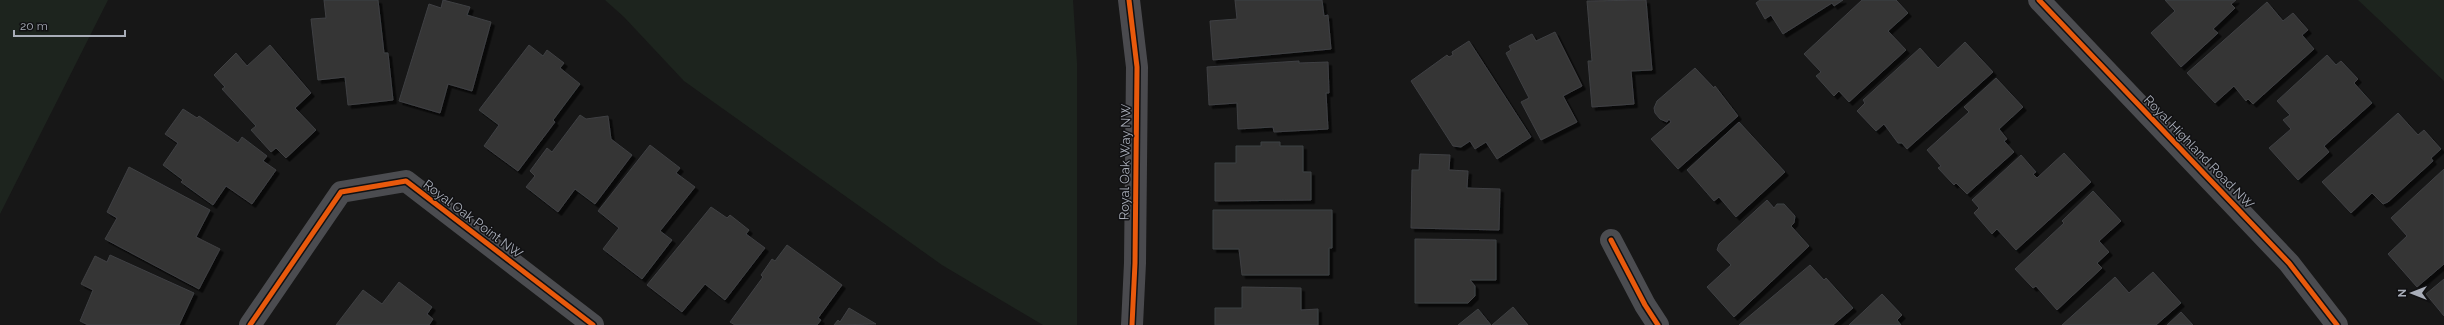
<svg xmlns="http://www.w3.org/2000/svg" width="2444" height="325" font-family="Raleway,sans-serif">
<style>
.green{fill:#1d241e}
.building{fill:#353536;stroke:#3f4043;filter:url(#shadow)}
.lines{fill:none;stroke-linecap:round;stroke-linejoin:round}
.street{stroke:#4b4c50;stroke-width:22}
.secondary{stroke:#4a4a4e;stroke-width:22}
.cycleway-casing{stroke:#111113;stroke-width:8}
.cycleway{stroke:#e8590c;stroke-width:5}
.labels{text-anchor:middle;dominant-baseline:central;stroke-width:3;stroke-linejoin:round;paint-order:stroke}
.street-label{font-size:13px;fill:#a8adb8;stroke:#111113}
</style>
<defs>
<filter id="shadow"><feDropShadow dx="3.5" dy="3.5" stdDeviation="0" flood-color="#0009"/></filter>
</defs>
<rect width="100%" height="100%" fill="#171717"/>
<path class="green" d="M 0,0 L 108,0 L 0,214 Z
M 605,0 L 1073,0 L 1077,63 L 1077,325 L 1043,325 L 942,265 L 684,81 L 624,17 Z
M 2358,0 L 2444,0 L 2444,81 Z"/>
<path class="building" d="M 324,0 L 378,0 L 384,53 L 388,53 L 393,100 L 348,105 L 345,77 L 318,80 L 311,19 L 326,18 Z
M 443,0 L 470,7 L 467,15 L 491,22 L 472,91 L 448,84 L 440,113 L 399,101 L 429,4 L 441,8 Z
M 1235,0 L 1322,0 L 1324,16 L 1328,15 L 1331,49 L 1213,60 L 1210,21 L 1237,19 Z
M 1646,0 L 1652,70 L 1631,71 L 1634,104 L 1592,107 L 1588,61 L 1592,61 L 1587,1 Z
M 1760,0 L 1843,0 L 1834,6 L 1832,3 L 1783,34 L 1771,15 L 1765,19 L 1756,3 Z
M 1862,0 L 1896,0 L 1908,13 L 1888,31 L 1906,50 L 1849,102 L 1839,91 L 1834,96 L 1816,76 L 1821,72 L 1804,54 Z
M 2165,0 L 2236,0 L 2231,4 L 2235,8 L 2213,29 L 2218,33 L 2181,67 L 2151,33 L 2175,11 Z
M 2267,2 L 2283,21 L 2293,13 L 2308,30 L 2302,35 L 2314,49 L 2253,104 L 2248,99 L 2246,101 L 2234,86 L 2215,103 L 2187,73 Z
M 1555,32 L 1582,86 L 1563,96 L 1577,122 L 1541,140 L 1521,102 L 1529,98 L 1506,53 L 1511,50 L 1509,46 L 1532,34 L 1536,41 Z
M 1469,41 L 1531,137 L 1497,159 L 1486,142 L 1475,149 L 1470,141 L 1461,147 L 1453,146 L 1411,81 L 1447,55 L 1449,57 L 1453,55 L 1452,52 Z
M 1965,42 L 1993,72 L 1907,149 L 1902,143 L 1898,143 L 1884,124 L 1876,131 L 1857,111 L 1865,103 L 1863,100 L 1920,48 L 1938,68 Z
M 270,45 L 311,93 L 295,108 L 316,130 L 286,158 L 276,148 L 271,152 L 251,130 L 256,126 L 222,89 L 225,87 L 214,75 L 236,53 L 247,66 Z
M 529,45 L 543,56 L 547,50 L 564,63 L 560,68 L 580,84 L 553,120 L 555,122 L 518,171 L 484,146 L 499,125 L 479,110 Z
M 2327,55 L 2336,65 L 2341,61 L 2358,79 L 2354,83 L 2372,103 L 2324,146 L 2329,152 L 2298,180 L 2269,148 L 2291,129 L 2283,120 L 2290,115 L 2277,101 Z
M 1299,61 L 1299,63 L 1328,62 L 1329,93 L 1326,93 L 1328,129 L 1274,132 L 1273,127 L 1238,129 L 1237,103 L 1209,105 L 1207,67 Z
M 1695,68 L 1714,88 L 1715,86 L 1738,116 L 1678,169 L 1651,139 L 1671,122 L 1669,119 L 1667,122 L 1660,119 L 1655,113 L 1654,108 L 1657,101 Z
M 1996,78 L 2023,107 L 1999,129 L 2007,139 L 2004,141 L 2014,152 L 1967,194 L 1956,183 L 1954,185 L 1938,168 L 1941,166 L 1927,150 L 1969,112 L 1964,107 Z
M 183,109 L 197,118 L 199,116 L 238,143 L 242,137 L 267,156 L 263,161 L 276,170 L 252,204 L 226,186 L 213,205 L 181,182 L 183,180 L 163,165 L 178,143 L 165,134 Z
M 2398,113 L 2418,135 L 2424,130 L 2441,149 L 2431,158 L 2433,161 L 2388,202 L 2383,204 L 2372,193 L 2351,213 L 2322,182 Z
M 580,115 L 586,119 L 608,116 L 611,139 L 632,155 L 595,204 L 575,189 L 558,212 L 526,187 L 535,176 L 530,171 L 547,148 L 552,152 Z
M 1739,122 L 1785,172 L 1736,217 L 1719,197 L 1714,201 L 1687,170 Z
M 1261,142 L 1280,142 L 1280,146 L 1303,146 L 1303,172 L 1311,172 L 1311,200 L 1215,201 L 1215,163 L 1236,163 L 1236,146 L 1261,146 Z
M 650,145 L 680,168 L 676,173 L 695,187 L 660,231 L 672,240 L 642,279 L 603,249 L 619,228 L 598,211 Z
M 2064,153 L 2091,182 L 2016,250 L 1997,229 L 1992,234 L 1974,213 L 1979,208 L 1972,200 L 2021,155 L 2036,172 L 2033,174 L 2037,178 Z
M 1420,154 L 1450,155 L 1449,170 L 1468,171 L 1467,188 L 1500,189 L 1499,230 L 1411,228 L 1412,170 L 1419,170 Z
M 129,167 L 210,210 L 196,237 L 220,249 L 199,289 L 105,239 L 117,218 L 107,212 Z
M 2444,169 L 2444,264 L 2417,287 L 2388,254 L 2407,236 L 2391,218 Z
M 2093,191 L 2121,221 L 2099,241 L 2109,252 L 2097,263 L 2102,268 L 2057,310 L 2036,286 L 2033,288 L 2015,269 L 2064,223 L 2062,221 Z
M 1767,200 L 1774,208 L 1777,204 L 1784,204 L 1795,216 L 1794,223 L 1791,226 L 1809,246 L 1734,317 L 1707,287 L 1731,265 L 1717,250 L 1719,244 Z
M 711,207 L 727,218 L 730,215 L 749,230 L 746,234 L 765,248 L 725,300 L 705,284 L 682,312 L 647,285 Z
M 1213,210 L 1332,210 L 1332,248 L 1329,248 L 1329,275 L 1242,275 L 1239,249 L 1213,249 Z
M 1415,239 L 1496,240 L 1496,280 L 1470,280 L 1475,286 L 1475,296 L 1468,303 L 1415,303 Z
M 787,245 L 842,285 L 818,318 L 821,320 L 817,325 L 735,325 L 730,322 L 763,277 L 761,275 L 772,259 L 775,261 Z
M 110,255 L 194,293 L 179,325 L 88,325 L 80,321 L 93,290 L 81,284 L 95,256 L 107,262 Z
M 1810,265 L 1824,280 L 1826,278 L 1853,308 L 1833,325 L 1739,325 Z
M 2153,272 L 2181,303 L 2156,325 L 2062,325 L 2115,277 L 2129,293 Z
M 2444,279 L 2444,316 L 2426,294 Z
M 399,282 L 432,307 L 427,314 L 433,319 L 429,325 L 336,325 L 363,290 L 382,304 Z
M 1242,287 L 1301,288 L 1301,310 L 1318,309 L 1318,325 L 1215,325 L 1215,308 L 1242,308 Z
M 1882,294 L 1902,315 L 1897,320 L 1901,325 L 1849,325 Z
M 1513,307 L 1528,325 L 1492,325 Z
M 849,308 L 876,324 L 834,325 L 838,320 L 840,322 Z
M 1478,309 L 1491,325 L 1458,325 Z
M 2181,312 L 2193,325 L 2167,325 Z"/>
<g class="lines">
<path class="street" d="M 2039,0 L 2289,263 L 2337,325
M 1611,240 L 1645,305 L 1658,325
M 250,325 L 341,192 L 406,181 L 593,325"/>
<path class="secondary" d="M 1129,0 L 1137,67 L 1135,263 L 1132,325"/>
<g class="cycleway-casing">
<path id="cycleway" d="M 1129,0 L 1137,67 L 1135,263 L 1132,325
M 2039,0 L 2289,263 L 2337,325
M 1611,240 L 1645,305 L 1658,325
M 250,325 L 341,192 L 406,181 L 593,325"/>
</g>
<use href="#cycleway" class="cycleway"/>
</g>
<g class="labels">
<g class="street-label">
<text transform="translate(2199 152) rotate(46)">Royal Highland Road NW</text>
<text transform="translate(1125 162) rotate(-89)">Royal Oak Way NW</text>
<text transform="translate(473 219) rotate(37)">Royal Oak Point NW</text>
</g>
</g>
<g transform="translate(2412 293) rotate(270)" stroke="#111113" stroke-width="3" paint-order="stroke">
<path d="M0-3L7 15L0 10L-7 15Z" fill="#a8adb8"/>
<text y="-6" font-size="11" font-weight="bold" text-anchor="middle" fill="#a8adb8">N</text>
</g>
<path d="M14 30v6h111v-6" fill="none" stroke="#a8adb8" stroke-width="2"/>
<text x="20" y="30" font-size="12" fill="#a8adb8" stroke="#111113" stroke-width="3" paint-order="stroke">20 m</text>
</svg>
